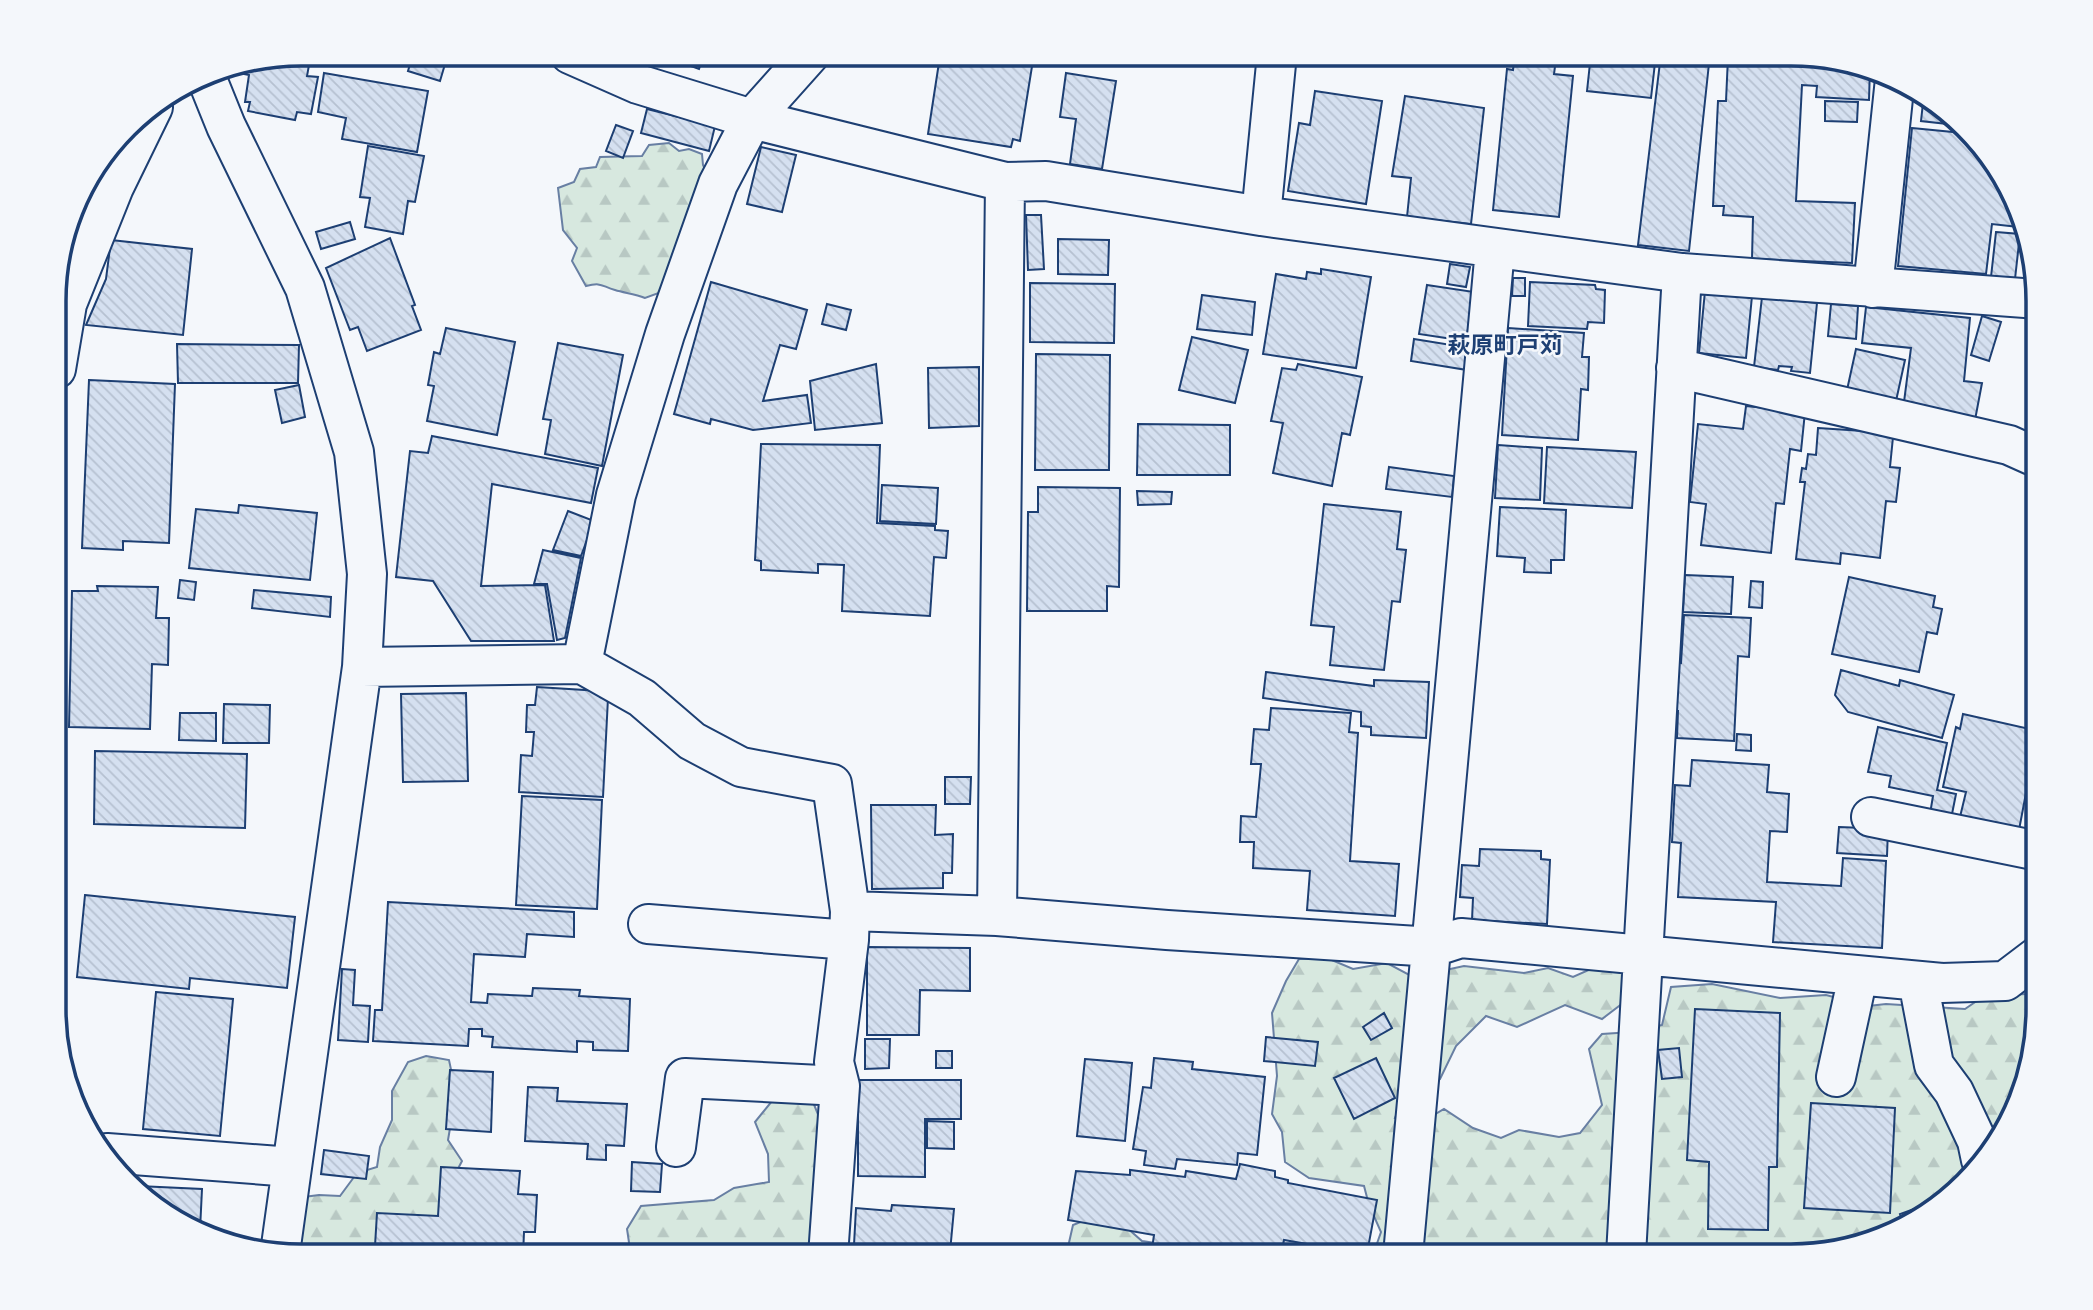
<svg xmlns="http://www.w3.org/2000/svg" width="2093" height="1310" font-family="'Exo 2','Noto Sans JP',sans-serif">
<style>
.forest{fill:url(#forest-firs);stroke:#687fa3;stroke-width:2}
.building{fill:url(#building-back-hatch);stroke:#1d3f73;stroke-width:2}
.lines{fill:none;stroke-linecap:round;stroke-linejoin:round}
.minor-casing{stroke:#1d3f73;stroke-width:42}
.minor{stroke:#f4f7fb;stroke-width:38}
.labels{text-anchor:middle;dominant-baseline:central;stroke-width:5;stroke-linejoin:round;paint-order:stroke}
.quarter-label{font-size:23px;font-weight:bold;fill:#1d3f73;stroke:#f4f7fb}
.rim{fill:none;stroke:#1d3f73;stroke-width:3.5}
</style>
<defs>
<pattern id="forest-firs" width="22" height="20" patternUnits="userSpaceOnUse" patternTransform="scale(1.75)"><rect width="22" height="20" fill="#d7e8df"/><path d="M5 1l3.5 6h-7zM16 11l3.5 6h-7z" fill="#b8c8c3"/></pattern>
<pattern id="building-back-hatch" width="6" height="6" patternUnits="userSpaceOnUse" patternTransform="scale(1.75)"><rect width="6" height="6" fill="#d5e0f0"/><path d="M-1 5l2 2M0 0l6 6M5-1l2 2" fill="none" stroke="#b6c1d1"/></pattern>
</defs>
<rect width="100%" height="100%" fill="#f4f7fb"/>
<path class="forest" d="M 669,143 L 679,151 L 689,149 L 702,154 L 703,165 L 710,179 L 667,290 L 645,298 C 635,294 625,293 615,290 C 601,286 602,282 586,286 L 572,261 L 577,248 L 563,230 L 558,188 L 574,182 L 580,169 L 596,167 L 600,157 L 642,156 L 649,145 Z
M 1327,958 L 1353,969 L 1387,963 L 1413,977 L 1464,966 L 1524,973 L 1548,968 L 1573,977 L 1593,968 L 1623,973 L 1623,1003 L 1602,1019 L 1565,1005 L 1517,1027 L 1486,1016 L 1456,1046 L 1440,1079 L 1401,1103 L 1395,1118 L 1422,1122 L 1444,1109 L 1473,1128 L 1501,1138 L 1519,1130 L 1559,1137 L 1580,1133 L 1602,1105 L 1589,1049 L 1602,1034 L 1632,1032 L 1662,1025 L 1671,987 L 1712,984 L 1780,998 L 1826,995 L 1868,1006 L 1886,1004 L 1965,1009 L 1984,996 L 2026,994 L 2038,973 L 2038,1024 L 1997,1145 L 1915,1223 L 1807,1255 L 1373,1255 L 1381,1232 L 1369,1205 L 1364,1186 L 1309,1178 L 1285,1162 L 1282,1132 L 1272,1114 L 1277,1076 L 1272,1013 L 1286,981 L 1299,959 Z
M 426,1056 L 449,1060 L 456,1093 L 448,1140 L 462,1161 L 449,1186 L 464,1256 L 302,1256 L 275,1252 L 296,1198 L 319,1195 L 340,1196 L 357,1173 L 377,1167 L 380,1147 L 392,1120 L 392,1091 L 408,1062 Z
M 772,1101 L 813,1102 L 828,1139 L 828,1256 L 631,1256 L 627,1229 L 641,1206 L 714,1200 L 734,1188 L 769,1182 L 768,1154 L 755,1122 Z
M 1098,1215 L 1118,1220 L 1142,1241 L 1162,1244 L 1175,1255 L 1060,1255 L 1068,1247 L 1073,1225 Z"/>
<path class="building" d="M 302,54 L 311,54 L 307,76 L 318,77 L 311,114 L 297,112 L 295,120 L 248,111 L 250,102 L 245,102 L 249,75 L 239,73 L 240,67 Z
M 413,54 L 448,54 L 440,81 L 408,71 Z
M 658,54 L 704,54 L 699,69 Z
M 926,54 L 1034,54 L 1020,141 L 1013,139 L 1011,147 L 928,134 L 940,56 Z
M 1591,54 L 1656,54 L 1651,98 L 1587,91 Z
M 1661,54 L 1710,54 L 1689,251 L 1638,245 Z
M 1515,55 L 1556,59 L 1554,74 L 1573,76 L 1559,217 L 1493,210 L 1507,69 L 1513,70 Z
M 1728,57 L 1833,61 L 1870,67 L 1869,100 L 1816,97 L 1817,86 L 1802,85 L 1796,201 L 1855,203 L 1852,263 L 1752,259 L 1753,217 L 1723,215 L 1724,206 L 1713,206 L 1718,101 L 1726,101 Z
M 324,73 L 428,91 L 417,152 L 342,139 L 346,118 L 318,112 Z
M 1066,73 L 1116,81 L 1102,169 L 1070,164 L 1076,119 L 1060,117 Z
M 1315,91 L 1382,101 L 1366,204 L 1288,191 L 1299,123 L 1310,125 Z
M 1924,94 L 1928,96 L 1956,125 L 1921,121 Z
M 1405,96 L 1484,108 L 1471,224 L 1407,217 L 1411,178 L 1392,176 Z
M 1825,101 L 1858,102 L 1857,122 L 1825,121 Z
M 647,109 L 715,126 L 709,151 L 641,133 Z
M 616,125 L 633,131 L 623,158 L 606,151 Z
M 1912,128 L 1963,133 L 2005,178 L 2019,227 L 1992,224 L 1986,274 L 1898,266 Z
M 368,146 L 424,156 L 415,202 L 408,201 L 403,234 L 365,227 L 370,198 L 360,197 Z
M 761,147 L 796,155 L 782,212 L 747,204 Z
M 97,170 L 79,217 L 73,215 L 80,192 Z
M 1026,215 L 1041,215 L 1044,269 L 1028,270 Z
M 350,222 L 355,239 L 321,249 L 316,232 Z
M 1996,232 L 2020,234 L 2015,279 L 1991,277 Z
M 390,238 L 415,305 L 412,306 L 421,330 L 367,351 L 358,327 L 350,330 L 326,268 Z
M 1058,239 L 1109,240 L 1108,275 L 1058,274 Z
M 111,240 L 192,249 L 183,335 L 86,325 L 106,279 Z
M 1450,264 L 1470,267 L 1466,287 L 1447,284 Z
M 1321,269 L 1371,277 L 1356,368 L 1263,354 L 1276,274 L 1306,279 L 1307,272 L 1321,274 Z
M 1513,278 L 1525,278 L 1525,296 L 1512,296 Z
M 711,282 L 807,310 L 796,349 L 780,345 L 763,401 L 807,395 L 811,423 L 753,430 L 711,419 L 710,424 L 674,414 Z
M 1530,282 L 1595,285 L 1596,289 L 1605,290 L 1604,323 L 1588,322 L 1587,329 L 1528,326 Z
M 1030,283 L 1115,284 L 1114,343 L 1030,342 Z
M 1427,285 L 1474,292 L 1466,341 L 1419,334 Z
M 1705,291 L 1752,296 L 1746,358 L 1699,353 Z
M 1202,295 L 1255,302 L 1252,335 L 1197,329 Z
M 1762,297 L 1817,303 L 1810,373 L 1791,371 L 1792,367 L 1779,366 L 1778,370 L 1754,367 Z
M 827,304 L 851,310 L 846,330 L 822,324 Z
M 1831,304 L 1858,306 L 1856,339 L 1828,336 Z
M 1866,307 L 1970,318 L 1964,381 L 1982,383 L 1975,420 L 1904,402 L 1911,348 L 1862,343 Z
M 1982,316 L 2001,322 L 1989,361 L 1971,355 Z
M 446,328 L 515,342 L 497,435 L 427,421 L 434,386 L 428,385 L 434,352 L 440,354 Z
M 1508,328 L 1584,333 L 1582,357 L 1589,357 L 1588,390 L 1581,389 L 1578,440 L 1502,435 Z
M 1192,337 L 1248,350 L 1235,403 L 1179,390 Z
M 1414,339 L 1470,348 L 1467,370 L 1411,361 Z
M 558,343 L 623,355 L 602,466 L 545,454 L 551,420 L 543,419 Z
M 177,344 L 299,345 L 298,383 L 178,383 Z
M 1856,349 L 1905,360 L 1896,401 L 1847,390 Z
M 1036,354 L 1110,355 L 1109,470 L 1035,470 Z
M 876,364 L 882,423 L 815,430 L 810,381 Z
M 1298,364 L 1362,377 L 1350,435 L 1342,433 L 1332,486 L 1273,473 L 1283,423 L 1271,421 L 1282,368 L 1296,370 Z
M 979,367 L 979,426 L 929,428 L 928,368 Z
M 89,380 L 175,384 L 169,543 L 123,541 L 123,550 L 82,548 Z
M 299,385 L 305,417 L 282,423 L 275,390 Z
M 1746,406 L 1805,412 L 1801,451 L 1790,449 L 1784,504 L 1776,503 L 1771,553 L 1701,545 L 1706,504 L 1690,502 L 1698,424 L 1743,429 Z
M 1138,424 L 1230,425 L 1230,475 L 1137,475 Z
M 1818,428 L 1878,432 L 1878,435 L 1893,437 L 1890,467 L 1900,468 L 1896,502 L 1886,501 L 1880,558 L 1841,553 L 1840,564 L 1796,559 L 1805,482 L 1800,482 L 1802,468 L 1806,469 L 1808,454 L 1816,455 Z
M 432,436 L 598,468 L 591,503 L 492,484 L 481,586 L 545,585 L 554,641 L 471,641 L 433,581 L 396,577 L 410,451 L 428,453 Z
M 761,444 L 880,445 L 877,523 L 935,526 L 935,530 L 948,531 L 946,558 L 934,557 L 930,616 L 842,611 L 844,565 L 818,564 L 818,573 L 761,570 L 761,561 L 755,560 Z
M 1498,445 L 1542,448 L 1540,500 L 1495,498 Z
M 1547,447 L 1636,452 L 1632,508 L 1544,503 Z
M 1389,467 L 1454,476 L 1452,497 L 1386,489 Z
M 882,485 L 938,488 L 936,524 L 880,521 Z
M 1038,487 L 1120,488 L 1119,587 L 1107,586 L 1107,611 L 1027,611 L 1028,512 L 1038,512 Z
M 1137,491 L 1172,492 L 1171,504 L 1138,505 Z
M 1324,504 L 1401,512 L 1397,549 L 1406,550 L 1400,602 L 1392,601 L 1384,670 L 1330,665 L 1334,627 L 1311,625 Z
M 239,505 L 317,513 L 310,580 L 189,568 L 196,509 L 238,513 Z
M 1500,507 L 1566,510 L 1564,560 L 1551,560 L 1551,573 L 1524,572 L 1525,558 L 1497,556 Z
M 568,511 L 594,521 L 581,556 L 553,550 Z
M 543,550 L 581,558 L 565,638 L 557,640 L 547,584 L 534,584 Z
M 1685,575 L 1733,577 L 1731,614 L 1683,612 Z
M 1849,577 L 1935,596 L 1933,607 L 1942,609 L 1937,634 L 1927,632 L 1919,672 L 1832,654 Z
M 180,580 L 196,582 L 194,600 L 178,598 Z
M 1751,581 L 1763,582 L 1762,608 L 1749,607 Z
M 97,586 L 158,587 L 156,618 L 169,618 L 168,665 L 152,664 L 150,729 L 69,727 L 72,591 L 98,591 Z
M 254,590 L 331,597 L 330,617 L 252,608 Z
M 1684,615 L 1751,618 L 1749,657 L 1738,656 L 1734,741 L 1677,738 L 1678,711 L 1675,711 L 1677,662 L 1681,663 Z
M 1841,670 L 1899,686 L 1900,680 L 1954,695 L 1942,738 L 1848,712 L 1835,695 Z
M 1266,672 L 1374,686 L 1374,680 L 1429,682 L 1426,738 L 1371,735 L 1371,727 L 1361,726 L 1361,712 L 1263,698 Z
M 537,687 L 600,691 L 600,697 L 608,698 L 603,797 L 519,792 L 521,755 L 532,756 L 534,732 L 526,732 L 527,705 L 535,705 Z
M 466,693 L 468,781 L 403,782 L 401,694 Z
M 224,704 L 270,705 L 269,743 L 223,743 Z
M 1271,708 L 1351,713 L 1349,732 L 1358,733 L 1350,861 L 1399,864 L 1395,916 L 1307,910 L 1310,871 L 1253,868 L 1254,842 L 1240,842 L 1241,816 L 1256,817 L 1261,764 L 1251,764 L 1254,729 L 1269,730 Z
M 180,713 L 216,713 L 216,741 L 179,740 Z
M 1963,714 L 2038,731 L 2038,796 L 2026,793 L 2019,830 L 1960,817 L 1966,792 L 1943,787 L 1956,727 L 1960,729 Z
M 1878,727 L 1947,743 L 1937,790 L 1956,794 L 1951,819 L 1930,814 L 1933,796 L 1889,787 L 1891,776 L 1868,772 Z
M 1737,734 L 1751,735 L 1751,751 L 1736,750 Z
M 95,751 L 247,754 L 245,828 L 94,824 Z
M 1692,760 L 1769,765 L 1767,792 L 1789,794 L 1787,832 L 1770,831 L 1767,882 L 1841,886 L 1843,858 L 1886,861 L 1882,948 L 1773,942 L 1776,902 L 1678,897 L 1681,843 L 1672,842 L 1675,785 L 1690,786 Z
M 945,777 L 971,777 L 970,804 L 945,804 Z
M 522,796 L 602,800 L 597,909 L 516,905 Z
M 871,805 L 936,805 L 935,835 L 953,834 L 952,873 L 943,873 L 943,888 L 872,889 Z
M 1839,827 L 1888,829 L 1887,856 L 1837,853 Z
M 1480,849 L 1541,851 L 1541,859 L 1550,860 L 1547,924 L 1472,920 L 1473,898 L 1460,897 L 1462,865 L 1479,866 Z
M 85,895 L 295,917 L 287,988 L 190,978 L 189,989 L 77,977 Z
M 388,902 L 574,912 L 574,937 L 527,934 L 525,957 L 474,954 L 471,1002 L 487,1003 L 488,994 L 532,996 L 533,988 L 580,990 L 579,996 L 630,999 L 628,1051 L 593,1050 L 593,1042 L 577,1041 L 577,1052 L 492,1047 L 493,1037 L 482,1036 L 482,1029 L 469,1029 L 468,1046 L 373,1041 L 375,1010 L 382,1010 Z
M 867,947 L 970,948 L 970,991 L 920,990 L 919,1035 L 867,1035 Z
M 342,969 L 355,970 L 353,1005 L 370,1006 L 368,1042 L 338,1040 Z
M 156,992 L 233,999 L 220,1136 L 143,1129 Z
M 1695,1009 L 1780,1013 L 1777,1167 L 1769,1167 L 1768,1230 L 1708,1229 L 1709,1162 L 1687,1160 Z
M 1384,1013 L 1392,1028 L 1371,1040 L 1363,1027 Z
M 1266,1037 L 1318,1042 L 1315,1066 L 1264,1061 Z
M 865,1039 L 890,1039 L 889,1068 L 865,1069 Z
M 1679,1048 L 1682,1077 L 1662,1079 L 1658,1050 Z
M 936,1051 L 952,1051 L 952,1068 L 936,1068 Z
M 1154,1058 L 1193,1062 L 1192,1069 L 1265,1077 L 1257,1155 L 1238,1153 L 1237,1165 L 1177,1159 L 1175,1169 L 1144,1165 L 1146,1151 L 1133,1149 L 1143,1087 L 1151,1088 Z
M 1376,1058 L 1395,1098 L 1354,1119 L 1334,1078 Z
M 1085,1059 L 1132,1063 L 1125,1141 L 1077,1136 Z
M 450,1070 L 493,1072 L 491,1132 L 446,1129 Z
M 858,1080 L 961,1080 L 961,1119 L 925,1119 L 925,1177 L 858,1176 Z
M 528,1087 L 558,1088 L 557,1101 L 627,1104 L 624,1146 L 606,1145 L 606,1160 L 587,1159 L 588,1144 L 525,1141 Z
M 1811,1103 L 1895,1108 L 1890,1213 L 1804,1208 Z
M 927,1121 L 954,1122 L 954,1149 L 927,1148 Z
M 324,1150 L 369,1156 L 366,1179 L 321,1174 Z
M 632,1162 L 662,1164 L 660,1192 L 631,1191 Z
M 1240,1164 L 1275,1171 L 1275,1177 L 1288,1180 L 1288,1183 L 1377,1200 L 1368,1248 L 1359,1247 L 1358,1255 L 1311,1255 L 1313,1245 L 1284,1240 L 1281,1255 L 1182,1255 L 1152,1249 L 1154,1235 L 1068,1220 L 1076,1171 L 1130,1175 L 1130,1170 L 1185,1177 L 1186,1171 L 1236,1179 Z
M 441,1167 L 520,1171 L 518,1194 L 537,1195 L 535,1232 L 524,1232 L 523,1256 L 439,1256 L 439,1249 L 375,1246 L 377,1213 L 438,1216 Z
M 138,1186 L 202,1189 L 200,1230 L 165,1214 Z
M 1939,1200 L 1915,1223 L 1904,1226 L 1900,1214 Z
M 892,1205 L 954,1209 L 950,1252 L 935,1251 L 935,1256 L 849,1256 L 849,1246 L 854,1245 L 856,1208 L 891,1211 Z
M 1446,1246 L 1485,1250 L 1484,1255 L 1445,1255 Z"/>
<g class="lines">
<g class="minor-casing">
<path id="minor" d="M 570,54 L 638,84 L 752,119 L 1005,182 L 1046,181 L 1261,216 L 1682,273 L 2038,299
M 205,74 L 226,126 L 305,288 L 354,452 L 367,574 L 362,667 L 280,1253
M 1261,216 L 1277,54
M 1873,288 L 1895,79
M 1676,368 L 2009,445 L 2038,458
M 56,369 L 67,304 L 114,187 L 153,107
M 582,664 L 642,698 L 692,741 L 741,767 L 832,784 L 850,911
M 362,667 L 582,664 L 616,495 L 665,334 L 718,184 L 752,119 L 810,54
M 1871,817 L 2038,851
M 997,916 L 1005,182
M 648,924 L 849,940
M 1918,981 L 1934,1065 L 1954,1092 L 1977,1141 L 1981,1160
M 1836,1077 L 1858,976
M 676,1147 L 685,1078 L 840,1086
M 107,1153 L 292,1167
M 1403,1255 L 1495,249
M 1626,1255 L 1682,273
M 828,1256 L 840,1086 L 834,1062 L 849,940 L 850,911 L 997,916 L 1167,930 L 1433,947 L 1461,938 L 1942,983 L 2005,981 L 2038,956"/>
</g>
<use href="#minor" class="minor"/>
</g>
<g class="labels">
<g class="quarter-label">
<text x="1505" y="344">萩原町戸苅</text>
</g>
</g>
<path d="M0 0H2093V1310H0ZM301 66H1791A235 235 0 0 1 2026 301V1009A235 235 0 0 1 1791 1244H301A235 235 0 0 1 66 1009V301A235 235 0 0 1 301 66Z" fill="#f4f7fb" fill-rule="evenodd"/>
<path class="rim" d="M301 66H1791A235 235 0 0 1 2026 301V1009A235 235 0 0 1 1791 1244H301A235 235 0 0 1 66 1009V301A235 235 0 0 1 301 66Z"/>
</svg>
